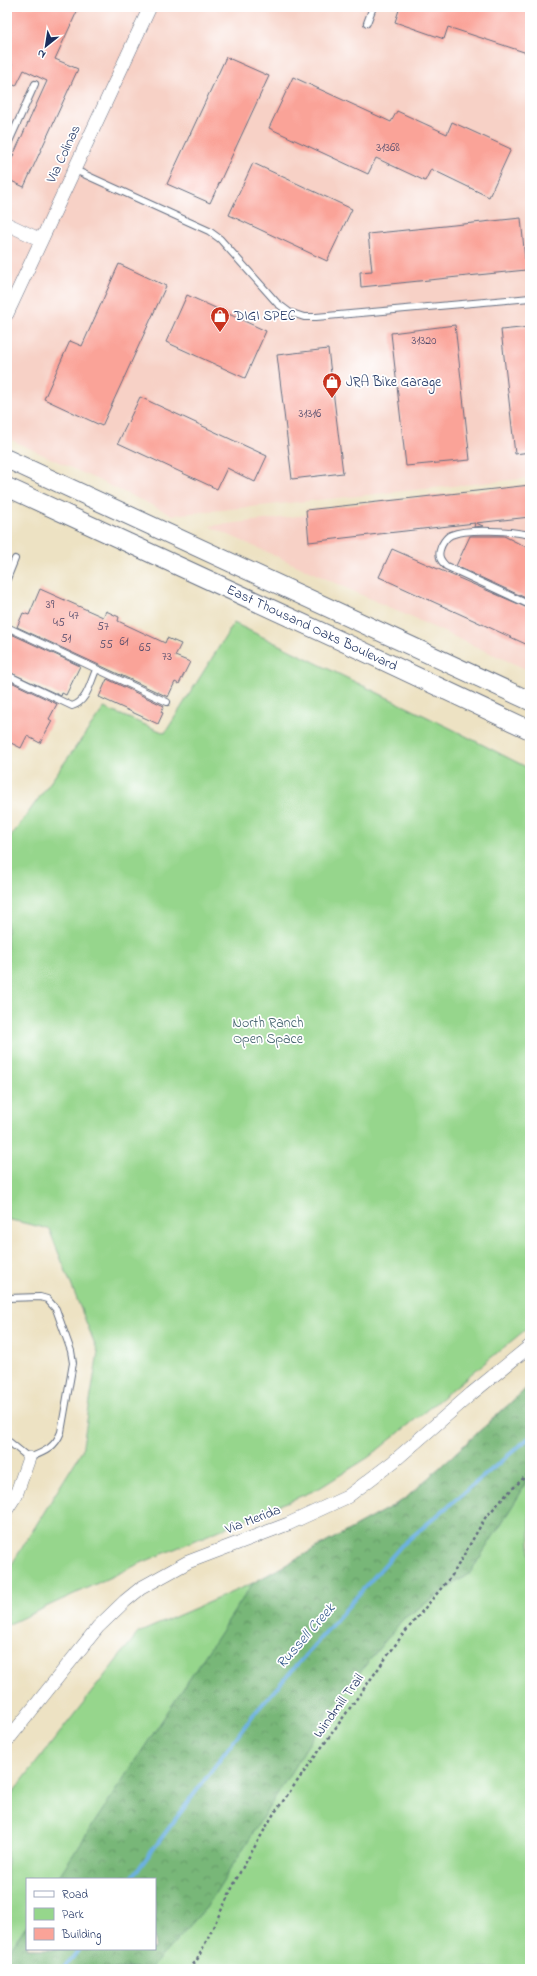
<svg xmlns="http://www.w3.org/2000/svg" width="537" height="1976" font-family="'Indie Flower',sans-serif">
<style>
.built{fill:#f7d1c6}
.green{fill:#96d68c;stroke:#588275;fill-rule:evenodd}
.forest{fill:url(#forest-crowns);stroke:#4a736b}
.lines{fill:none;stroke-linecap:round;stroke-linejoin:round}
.stream{stroke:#6cb1e2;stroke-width:4}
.building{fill:#faa398}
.service-casing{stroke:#646e81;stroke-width:8}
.minor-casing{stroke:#646e81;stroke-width:14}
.secondary-casing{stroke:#646e81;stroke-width:20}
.path{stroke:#646e81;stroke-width:2.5;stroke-dasharray:3 3;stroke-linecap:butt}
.service{stroke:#fff;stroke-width:6}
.minor{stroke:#fff;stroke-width:13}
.secondary{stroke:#fff;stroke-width:18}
.labels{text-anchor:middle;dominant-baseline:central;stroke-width:3.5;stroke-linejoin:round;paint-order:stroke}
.number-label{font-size:12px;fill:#534c6c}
.street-label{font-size:14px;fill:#1b2f5e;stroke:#fff}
.poi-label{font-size:14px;fill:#1b2f5e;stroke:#fff;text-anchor:start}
.park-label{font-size:14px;fill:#40616c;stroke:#fff}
.water-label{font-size:15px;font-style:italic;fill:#375c8c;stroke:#fff}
</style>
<defs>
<pattern id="forest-crowns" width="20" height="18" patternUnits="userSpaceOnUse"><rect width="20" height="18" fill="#78b778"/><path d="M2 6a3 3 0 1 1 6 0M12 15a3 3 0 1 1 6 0" fill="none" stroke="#629566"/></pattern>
</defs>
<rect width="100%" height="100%" fill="#fff"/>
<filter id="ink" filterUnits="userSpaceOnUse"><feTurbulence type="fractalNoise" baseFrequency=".025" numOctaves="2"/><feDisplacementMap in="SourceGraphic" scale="8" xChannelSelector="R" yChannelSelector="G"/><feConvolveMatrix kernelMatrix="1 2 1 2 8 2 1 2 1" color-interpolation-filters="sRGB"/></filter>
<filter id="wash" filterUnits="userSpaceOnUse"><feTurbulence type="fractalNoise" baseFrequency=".012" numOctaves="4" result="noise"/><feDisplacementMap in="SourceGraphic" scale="16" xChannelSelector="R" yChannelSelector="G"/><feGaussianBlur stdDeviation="0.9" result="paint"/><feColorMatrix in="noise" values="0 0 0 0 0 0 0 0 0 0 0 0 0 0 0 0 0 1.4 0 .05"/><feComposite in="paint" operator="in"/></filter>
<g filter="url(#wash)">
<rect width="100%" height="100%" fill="#ede2c3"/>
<path class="built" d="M 7,7 L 530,7 L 530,478 L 173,515 L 7,438 Z
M 530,490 L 530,671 L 209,526 Z"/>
<path class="green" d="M 234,623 L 452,729 L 530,769 L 530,1326 L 369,1457 L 318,1489 L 141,1563 L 7,1625 L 7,1572 L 82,1451 L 98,1352 L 49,1229 L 7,1219 L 7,842 L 104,708 L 165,733 Z
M 530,1385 L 530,1969 L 7,1969 L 7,1800 L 138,1633 L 253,1583 L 405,1499 ZM 27,1879 L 155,1879 L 155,1949 L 27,1949 Z"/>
<path class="forest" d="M 530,1385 L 530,1473 L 520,1494 L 470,1573 L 403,1619 L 331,1708 L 206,1908 L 150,1969 L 7,1969 L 7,1954 L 27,1924 L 27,1949 L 155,1949 L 155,1879 L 57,1879 L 253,1583 L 405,1499 Z"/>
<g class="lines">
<path class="stream" d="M 131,1879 L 253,1715 L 401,1546 L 530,1437
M 64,1969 L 79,1949"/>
</g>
<g id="blocks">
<path class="building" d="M 7,7 L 79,7 L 55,59 L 78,69 L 24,187 L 7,179 L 7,169 L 47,81 L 24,70 L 16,86 L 7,82 L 7,76 L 12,64 L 7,62 Z
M 400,7 L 530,7 L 530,54 L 448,27 L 444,39 L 395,22 Z
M 226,57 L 269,76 L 210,203 L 167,184 Z
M 293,77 L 391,122 L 397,111 L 447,134 L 452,122 L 511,149 L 489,197 L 431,169 L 425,181 L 376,158 L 368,174 L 269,128 Z
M 253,163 L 352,209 L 327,261 L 229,215 Z
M 521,218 L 526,270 L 361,287 L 360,272 L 372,271 L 368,234 Z
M 119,264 L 166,286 L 102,426 L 44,399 L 70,341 L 82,346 Z
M 187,295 L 266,331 L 245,378 L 166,342 Z
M 455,325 L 470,460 L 406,466 L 391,333 Z
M 530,327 L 530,452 L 515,454 L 501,330 Z
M 328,349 L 343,473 L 292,479 L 277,355 Z
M 140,397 L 267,456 L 255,482 L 227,468 L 217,489 L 118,443 Z
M 530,485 L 530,517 L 476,523 L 483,526 L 474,527 L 475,523 L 309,542 L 306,510 Z
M 470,536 L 504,536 L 530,549 L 530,600 L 456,566 Z
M 392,549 L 530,609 L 530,646 L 379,577 Z
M 40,589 L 103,617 L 106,611 L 119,617 L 118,621 L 165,643 L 167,638 L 181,644 L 175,656 L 190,662 L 179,684 L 175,682 L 168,697 L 17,627 L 23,613 L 29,615 Z
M 7,632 L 80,666 L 66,695 L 62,693 L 61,696 L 7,671 Z
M 107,679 L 164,706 L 161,712 L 163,713 L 158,724 L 99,697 Z
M 7,680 L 57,704 L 49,719 L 52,721 L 40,743 L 27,736 L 21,748 L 7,741 Z"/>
</g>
</g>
<g filter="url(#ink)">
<use href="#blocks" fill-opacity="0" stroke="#646e81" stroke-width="1"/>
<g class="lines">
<g class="service-casing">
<path id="service" d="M 367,23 L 373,7
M 7,146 L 35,84
M 75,170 L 209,231 L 220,239 L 277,303 L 289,312 L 304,317 L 316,317 L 530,298
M 530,535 C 512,531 468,528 451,535 C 446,537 441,545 440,550 C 438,557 441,561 446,566 L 530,605
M 7,579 L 15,559
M 7,627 L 167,702
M 7,675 L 72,706 C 87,702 90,683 96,670
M 7,1298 L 40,1297 L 47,1299 L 56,1309 L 71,1351 L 73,1363 L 61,1432 C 55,1448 44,1452 29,1458 L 7,1440"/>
</g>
<g class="minor-casing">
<path id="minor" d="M 7,224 L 41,240
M 7,314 L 150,7
M 7,1509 L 16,1495 L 29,1458
M 7,1741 L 98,1627 L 125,1601 L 141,1588 L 188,1562 L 288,1524 L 347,1497 L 393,1462 L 471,1394 L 530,1346"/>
</g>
<g class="secondary-casing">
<g id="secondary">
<path d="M 7,459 L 530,701"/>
<path id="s1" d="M 7,487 L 354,647 L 530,730"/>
</g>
</g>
<path class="path" d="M 189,1969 L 197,1960 L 239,1874 L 273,1815 L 401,1637 L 453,1574 L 485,1518 L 506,1495 L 530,1472"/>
<use href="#service" class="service"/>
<use href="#minor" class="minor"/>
<use href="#secondary" class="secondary"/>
</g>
</g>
<defs>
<g id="shop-pin" transform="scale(1)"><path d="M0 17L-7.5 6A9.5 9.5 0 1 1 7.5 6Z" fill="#c8321e" stroke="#fff"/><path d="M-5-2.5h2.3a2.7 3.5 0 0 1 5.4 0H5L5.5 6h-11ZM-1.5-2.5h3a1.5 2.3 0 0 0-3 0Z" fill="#fff"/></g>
</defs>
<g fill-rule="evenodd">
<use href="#shop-pin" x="220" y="316"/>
<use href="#shop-pin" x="332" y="382"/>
</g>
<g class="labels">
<g class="number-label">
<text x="388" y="148">31368</text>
<text x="424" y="341">31320</text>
<text x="310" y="414">31316</text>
<text x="50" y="605">39</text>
<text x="74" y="616">47</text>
<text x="59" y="623">45</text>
<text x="103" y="627">57</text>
<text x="66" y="639">51</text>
<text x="124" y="642">61</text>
<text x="106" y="645">55</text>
<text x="145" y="648">65</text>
<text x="167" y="657">73</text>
</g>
<g class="street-label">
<text transform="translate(64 154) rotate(-65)">Via Colinas</text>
<text stroke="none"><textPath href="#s1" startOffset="336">East Thousand Oaks Boulevard</textPath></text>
<text transform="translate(253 1520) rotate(-21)">Via Merida</text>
<text transform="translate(339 1706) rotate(-54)">Windmill Trail</text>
</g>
<g class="poi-label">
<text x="234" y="316">DIGI SPEC</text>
<text x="346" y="382">JRA Bike Garage</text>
</g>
<g class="park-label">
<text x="268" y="1023">North Ranch<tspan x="268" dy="16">Open Space</tspan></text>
</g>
<g class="water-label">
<text transform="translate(306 1636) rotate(-49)">Russell Creek</text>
</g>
</g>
<rect width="537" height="1976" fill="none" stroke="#fff" stroke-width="24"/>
<rect x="26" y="1878" width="130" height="72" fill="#ffffff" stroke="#a4acbf"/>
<rect x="34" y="1891" width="20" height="6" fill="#ffffff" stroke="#a4acbf"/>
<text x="62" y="1898" font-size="12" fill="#1b2f5e">Road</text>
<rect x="34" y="1908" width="20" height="12" fill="#96d68c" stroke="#a4acbf"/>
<text x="62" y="1918" font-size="12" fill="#1b2f5e">Park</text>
<rect x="34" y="1928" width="20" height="12" fill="#faa398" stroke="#a4acbf"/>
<text x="62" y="1938" font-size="12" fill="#1b2f5e">Building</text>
<g transform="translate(46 46) rotate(210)" stroke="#ffffff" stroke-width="3" paint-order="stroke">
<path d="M0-3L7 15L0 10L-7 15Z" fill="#1b2f5e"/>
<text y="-6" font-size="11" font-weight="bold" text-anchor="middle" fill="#1b2f5e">N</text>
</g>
</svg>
